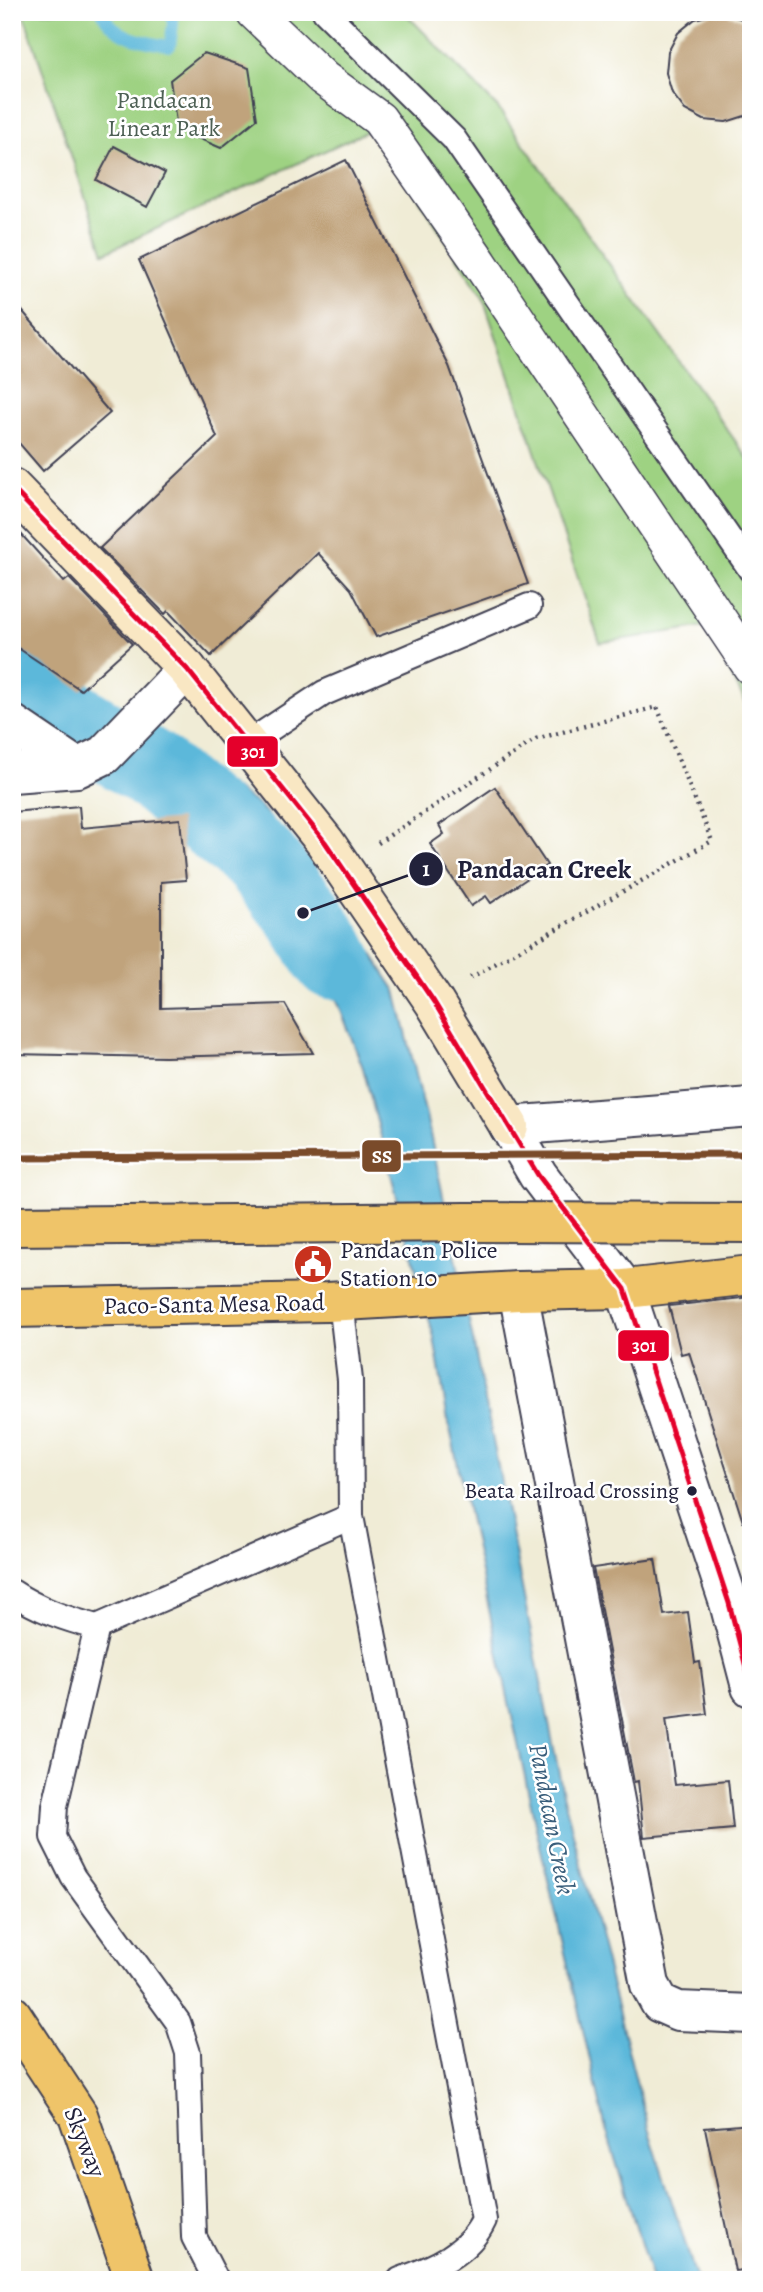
<svg xmlns="http://www.w3.org/2000/svg" width="763" height="2292" font-family="Alegreya,serif">
<style>
.green{fill:#9ed282;stroke:#607a5e;stroke-width:2}
.water{fill:#5cb8da;stroke:#3f6d8a;stroke-width:2}
.lines{fill:none;stroke-linecap:round;stroke-linejoin:round}
.stream{stroke:#5cb8da;stroke-width:12}
.river{stroke:#5cb8da;stroke-width:79}
.building{fill:#c0a37c}
.service-casing{stroke:#414052;stroke-width:28}
.pedestrian-casing{stroke:#414052;stroke-width:38}
.minor-casing{stroke:#414052;stroke-width:42}
.tertiary-casing{stroke:#414052;stroke-width:42}
.secondary-casing{stroke:#414052;stroke-width:42}
.primary-casing{stroke:#414052;stroke-width:42}
.motorway-casing{stroke:#414052;stroke-width:42}
.path{stroke:#414052;stroke-width:4.5;stroke-dasharray:2 5;stroke-linecap:butt}
.service{stroke:#fff;stroke-width:24}
.pedestrian{stroke:#fff;stroke-width:35}
.minor{stroke:#fff;stroke-width:38}
.tertiary{stroke:#fff;stroke-width:38}
.secondary{stroke:#f9e7c3;stroke-width:38}
.primary{stroke:#efc469;stroke-width:38}
.motorway{stroke:#efc469;stroke-width:38}
.primary-bridge-casing{stroke:#414052;stroke-width:42;stroke-linecap:butt}
.primary-bridge{stroke:#efc469;stroke-width:38}
.bus-1-casing{stroke:#fff;stroke-width:10}
.bus-1{stroke:#e4002b;stroke-width:5}
.rail-1-casing{stroke:#fff;stroke-width:12}
.rail-1{stroke:#7a4b2a;stroke-width:7}
.bus-dot{fill:#22223b;stroke:#fff;stroke-width:2.5}
.labels{text-anchor:middle;dominant-baseline:central;stroke-width:5;stroke-linejoin:round;paint-order:stroke}
.bus-label{font-size:22px;fill:#22223b;stroke:#fff;text-anchor:end}
.park-label{font-size:24px;fill:#4d6054;stroke:#fff}
.poi-label{font-size:24px;fill:#22223b;stroke:#fff;text-anchor:start}
.street-label{font-size:24px;fill:#22223b;stroke:#fff}
.water-label{font-size:26px;font-style:italic;fill:#395e7b;stroke:#fff}
.leader{fill:none;stroke:#22223b;stroke-width:2.5}
.callout-dot{fill:#22223b;stroke:#fff;stroke-width:2.5}
.mark-label{font-size:21px;text-anchor:middle;font-weight:bold;fill:#fff}
.callout-label{font-size:26px;text-anchor:middle;font-weight:bold;fill:#22223b;stroke:#fff;stroke-width:5;stroke-linejoin:round;paint-order:stroke}
.line-badge{stroke:#fff;stroke-width:2.5}
.badge-label{font-size:19px;text-anchor:middle;font-weight:bold;fill:#fff}
</style>
<rect width="100%" height="100%" fill="#fff"/>
<filter id="ink" filterUnits="userSpaceOnUse"><feTurbulence type="fractalNoise" baseFrequency=".0143" numOctaves="2"/><feDisplacementMap in="SourceGraphic" scale="14" xChannelSelector="R" yChannelSelector="G"/><feConvolveMatrix kernelMatrix="1 2 1 2 8 2 1 2 1" color-interpolation-filters="sRGB"/></filter>
<filter id="wash" filterUnits="userSpaceOnUse"><feTurbulence type="fractalNoise" baseFrequency=".00686" numOctaves="4" result="noise"/><feDisplacementMap in="SourceGraphic" scale="28" xChannelSelector="R" yChannelSelector="G"/><feGaussianBlur stdDeviation="1.57" result="paint"/><feColorMatrix in="noise" values="0 0 0 0 0 0 0 0 0 0 0 0 0 0 0 0 0 1.4 0 .05"/><feComposite in="paint" operator="in"/></filter>
<g filter="url(#wash)">
<rect width="100%" height="100%" fill="#f0ecd6"/>
<path class="green" d="M 23,12 L 404,12 L 498,108 L 751,463 L 751,713 L 706,626 L 600,643 L 483,298 L 374,128 L 104,253 Z"/>
<path class="water" d="M 12,658 L 175,747 L 261,807 L 333,894 L 396,991 L 428,1124 L 472,1335 L 563,1794 L 648,2128 L 697,2280 L 652,2280 L 606,2129 L 538,1837 L 447,1415 L 434,1338 L 363,1068 L 320,956 L 250,840 L 148,779 L 12,686 Z"/>
<g class="lines">
<path class="stream" d="M 102,12 C 114,38 145,42 170,46 L 173,24 L 172,12"/>
<path class="river" d="M 12,678 L 79,725 L 149,768 L 259,859 L 303,913 L 333,960"/>
</g>
<g id="blocks">
<path class="building" d="M 714,14 L 726,14 L 751,22 L 751,114 L 726,122 L 704,120 L 685,110 L 672,93 L 666,73 L 668,52 L 678,33 L 695,19 Z
M 204,53 L 249,68 L 257,119 L 221,148 L 177,129 L 170,80 Z
M 114,146 L 165,173 L 147,207 L 96,180 Z
M 346,160 L 449,366 L 528,584 L 376,637 L 351,589 L 318,553 L 211,656 L 168,611 L 165,614 L 100,548 L 217,437 L 139,260 Z
M 12,299 L 110,413 L 43,471 L 12,435 Z
M 12,524 L 64,582 L 69,578 L 132,644 L 81,690 L 12,644 Z
M 495,787 L 547,865 L 491,903 L 486,896 L 471,906 L 430,844 L 444,834 L 439,825 Z
M 79,806 L 81,828 L 180,819 L 186,880 L 161,882 L 161,1008 L 285,1004 L 313,1053 L 165,1057 L 12,1054 L 12,812 Z
M 751,1297 L 751,1521 L 743,1522 L 689,1352 L 681,1354 L 669,1306 Z
M 655,1559 L 664,1615 L 688,1612 L 695,1663 L 700,1662 L 707,1714 L 666,1719 L 675,1785 L 728,1780 L 733,1829 L 644,1837 L 638,1781 L 634,1782 L 593,1568 Z
M 751,2124 L 751,2269 L 735,2271 L 705,2128 Z"/>
</g>
</g>
<g filter="url(#ink)">
<use href="#blocks" fill-opacity="0" stroke="#414052" stroke-width="2"/>
<g class="lines">
<g class="service-casing">
<path id="service" d="M 325,12 L 454,139 L 751,570
M 247,744 L 324,693 L 529,606
M 341,1301 L 350,1380 L 351,1516 L 484,2220 C 469,2253 433,2268 400,2280
M 12,1592 C 39,1610 66,1619 97,1627
M 216,2280 L 194,2237 L 188,2053 L 178,2022 L 73,1877 L 53,1837 L 55,1806 L 97,1627 L 351,1516"/>
</g>
<g class="pedestrian-casing">
<path id="pedestrian" d="M 254,12 L 323,78 L 379,119 L 475,256 L 751,667"/>
</g>
<g class="minor-casing">
<path id="minor" d="M 12,724 L 77,768
M 12,773 L 77,768 L 104,755 L 187,669
M 509,1126 L 751,1107
M 625,1289 L 729,1603 L 751,1687
M 518,1291 L 650,1985 L 660,2003 L 678,2011 L 751,2014"/>
</g>
<g class="tertiary-casing">
<path id="tertiary" d="M 509,1126 L 538,1175 L 625,1289"/>
</g>
<g class="secondary-casing">
<path id="secondary" d="M 12,488 L 187,669 L 325,842 L 434,1002 L 509,1126"/>
</g>
<g class="primary-casing">
<path id="primary" d="M 12,1308 L 327,1302 L 518,1291 L 625,1289 L 751,1275"/>
</g>
<g class="motorway-casing">
<path id="motorway" d="M 12,2015 L 78,2115 L 135,2280"/>
</g>
<path class="path" d="M 378,843 L 536,739 L 657,707 L 712,841 L 468,979"/>
<use href="#service" class="service"/>
<use href="#pedestrian" class="pedestrian"/>
<use href="#minor" class="minor"/>
<use href="#tertiary" class="tertiary"/>
<use href="#secondary" class="secondary"/>
<use href="#primary" class="primary"/>
<use href="#motorway" class="motorway"/>
<g class="primary-bridge-casing">
<path id="primary-bridge" d="M 12,1226 L 467,1222 L 751,1223"/>
</g>
<use href="#primary-bridge" class="primary-bridge"/>
<g class="bus-1-casing">
<path id="bus-1" d="M 12,488 L 187,669 L 325,842 L 434,1002 L 538,1175 L 625,1289 L 729,1603 L 751,1686"/>
</g>
<use href="#bus-1" class="bus-1"/>
<g class="rail-1-casing">
<path id="rail-1" d="M 12,1158 L 751,1154"/>
</g>
<use href="#rail-1" class="rail-1"/>
</g>
</g>
<defs>
<g id="civic-disc" transform="scale(2.0125)"><circle r="9.5" fill="#c8321e" stroke="#fff"/><path d="M-.6-6.5H3V-4.5H.6V-3L4-1V1h2V6H-6V1h2V-1L-.6-3ZM-1.2 2.5V6h2.4V2.5Z" fill="#fff"/></g>
</defs>
<g fill-rule="evenodd">
<use href="#civic-disc" x="313" y="1264"/>
</g>
<circle class="bus-dot" cx="692" cy="1491" r="6"/>
<g class="labels">
<g class="bus-label">
<text x="679" y="1491">Beata Railroad Crossing</text>
</g>
<g class="park-label">
<text x="164" y="100">Pandacan<tspan x="164" dy="28">Linear Park</tspan></text>
</g>
<g class="poi-label">
<text x="340" y="1250">Pandacan Police<tspan x="340" dy="28">Station 10</tspan></text>
</g>
<g class="street-label">
<text transform="translate(214 1304) rotate(-1)">Paco-Santa Mesa Road</text>
<text transform="translate(85 2142) rotate(68)">Skyway</text>
</g>
<g class="water-label">
<text transform="translate(552 1819) rotate(79)">Pandacan Creek</text>
</g>
</g>
<path class="leader" d="M303 913L426 869"/>
<g class="callout-dot">
<circle cx="303" cy="913" r="7"/>
<circle cx="426" cy="869" r="18"/>
</g>
<g class="mark-label">
<text x="426" y="876">1</text>
</g>
<g class="callout-label">
<text x="544" y="878">Pandacan Creek</text>
</g>
<g class="line-badge">
<rect x="226" y="735" width="53" height="33" rx="7" fill="#e4002b"/>
<rect x="361" y="1139" width="41" height="34" rx="7" fill="#7a4b2a"/>
<rect x="617" y="1329" width="53" height="33" rx="7" fill="#e4002b"/>
</g>
<g class="badge-label">
<text x="253" y="758">301</text>
<text x="382" y="1163">SS</text>
<text x="644" y="1352">301</text>
</g>
<rect width="763" height="2292" fill="none" stroke="#fff" stroke-width="42"/>
</svg>
